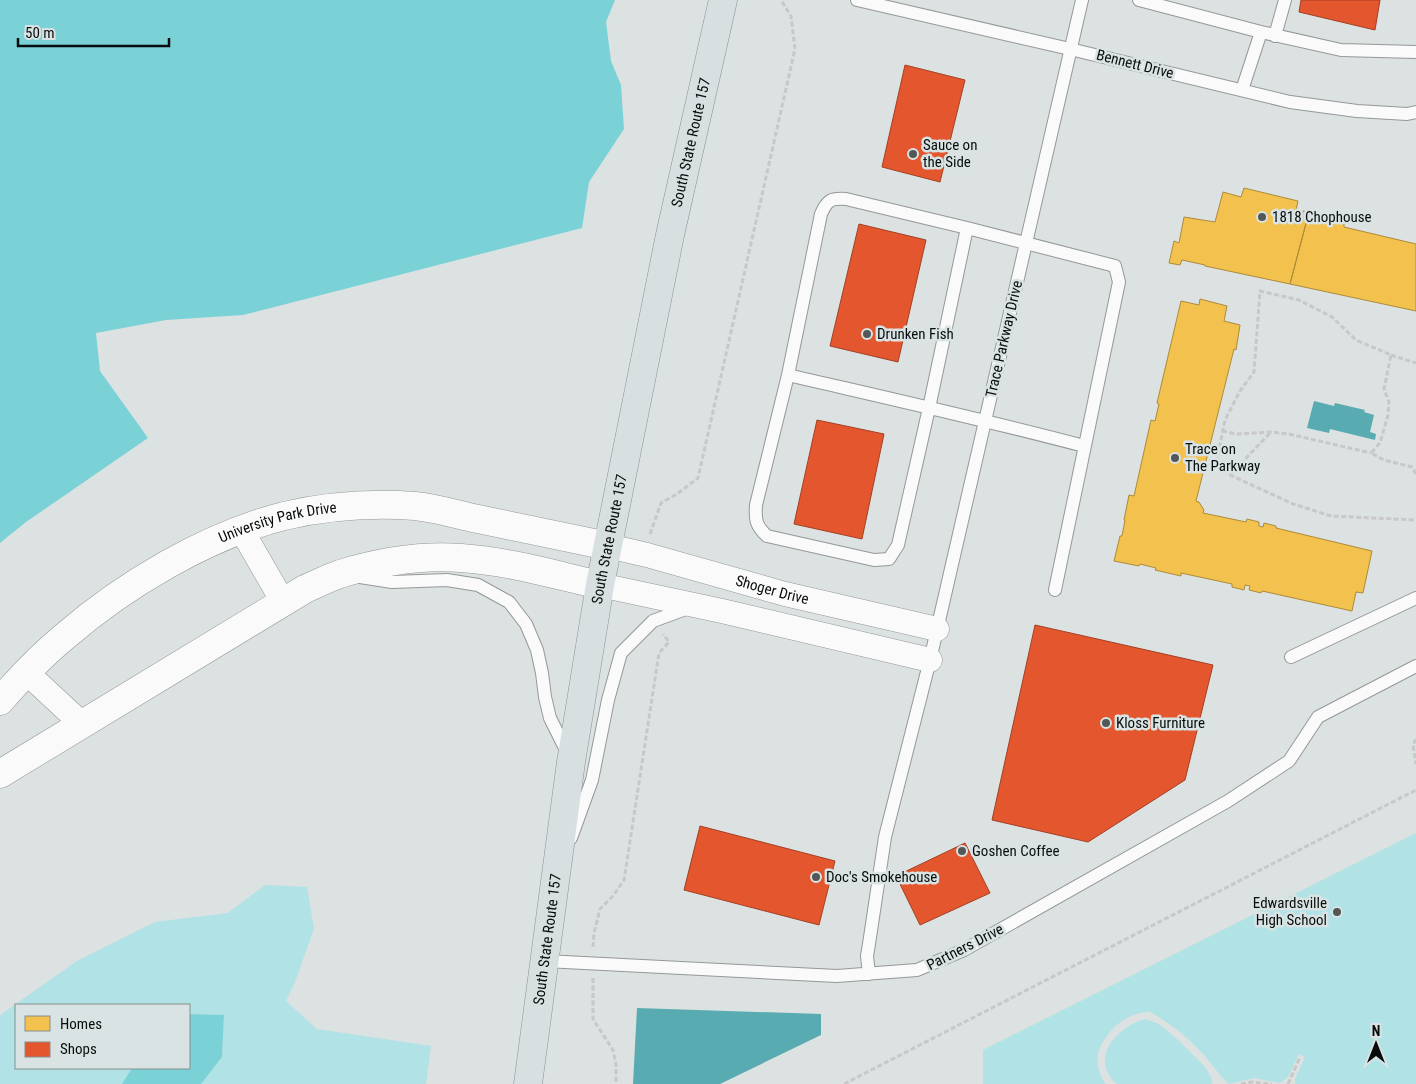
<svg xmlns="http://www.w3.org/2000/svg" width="1416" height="1084" font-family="'Roboto Condensed',sans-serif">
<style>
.green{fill:#b1e2e5}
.forest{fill:#7ad2d7}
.water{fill:#58abb1}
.homes{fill:#f2c14e;stroke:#ac8b3a}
.shops{fill:#e4572e;stroke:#a24024}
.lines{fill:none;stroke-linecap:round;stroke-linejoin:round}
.service-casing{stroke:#949898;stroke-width:14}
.minor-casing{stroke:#949898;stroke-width:25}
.tertiary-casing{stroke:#949898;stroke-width:29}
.primary-casing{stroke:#859395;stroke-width:29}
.path{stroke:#c8c8c8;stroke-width:3;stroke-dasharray:5 2.5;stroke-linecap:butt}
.service{stroke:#fafafa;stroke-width:12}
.minor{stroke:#fafafa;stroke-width:24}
.tertiary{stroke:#fafafa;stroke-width:28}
.primary{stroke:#d8dfe0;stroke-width:28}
.poi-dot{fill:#535757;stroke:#dae3e3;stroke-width:2}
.labels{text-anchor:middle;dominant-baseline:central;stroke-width:5;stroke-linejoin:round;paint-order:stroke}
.street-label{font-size:15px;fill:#090c0c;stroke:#dae3e3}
.poi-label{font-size:15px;fill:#090c0c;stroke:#dae3e3;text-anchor:start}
</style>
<rect width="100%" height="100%" fill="#dce1e1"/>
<path class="green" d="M 1416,833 L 1416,1084 L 1295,1084 L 1295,1079 L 1305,1057 L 1299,1054 L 1288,1077 L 1280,1083 L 1254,1078 L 1229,1084 C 1219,1075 1212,1064 1204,1055 C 1192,1042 1178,1029 1163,1020 C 1159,1017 1154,1014 1150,1012 C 1144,1011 1137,1014 1131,1016 C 1118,1021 1108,1033 1101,1045 C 1095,1056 1097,1074 1106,1084 L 983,1084 L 983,1050 Z
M 265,885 L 307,887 L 314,929 L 295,982 L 286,1001 L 317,1029 L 431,1046 L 426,1084 L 201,1084 L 222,1057 L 224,1015 L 189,1014 L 189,1005 L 16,1005 L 16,1068 L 132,1068 L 122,1084 L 0,1084 L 0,1016 L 3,1013 L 77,961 L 155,922 L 228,913 Z
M 1145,1019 L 1159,1024 L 1178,1040 L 1206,1068 L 1211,1077 L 1212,1084 L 1117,1084 C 1088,1058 1117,1027 1145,1019 Z"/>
<path class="forest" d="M 0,0 L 615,0 L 606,22 L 611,61 L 621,85 L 624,129 L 589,182 L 582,228 L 243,315 L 166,320 L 96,333 L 100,371 L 148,438 L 26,522 L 0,543 Z
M 189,1014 L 224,1015 L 222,1057 L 201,1084 L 122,1084 L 132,1068 L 189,1068 Z"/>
<path class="water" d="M 1314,401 L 1334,406 L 1335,403 L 1365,410 L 1364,412 L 1374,415 L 1370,432 L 1376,434 L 1375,440 L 1330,429 L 1329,433 L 1307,428 Z
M 637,1008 L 821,1014 L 821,1035 L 720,1084 L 633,1084 Z"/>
<path class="homes" d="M 1244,188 L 1298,201 L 1295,215 L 1301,217 L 1303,211 L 1309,212 L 1290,284 L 1205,266 L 1205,265 L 1182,260 L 1180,265 L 1169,263 L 1174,241 L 1179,243 L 1184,217 L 1215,222 L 1223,192 L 1241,197 Z
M 1309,212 L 1321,215 L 1320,218 L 1344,224 L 1344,227 L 1416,244 L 1416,311 L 1290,284 Z
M 1200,299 L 1227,306 L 1224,321 L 1240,325 L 1236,350 L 1234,349 L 1196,501 L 1199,502 L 1204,510 L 1203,513 L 1246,522 L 1247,519 L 1259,522 L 1259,526 L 1263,527 L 1264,523 L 1276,526 L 1276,528 L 1372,551 L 1363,593 L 1356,592 L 1352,611 L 1262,591 L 1261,593 L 1249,590 L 1250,586 L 1245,585 L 1244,590 L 1232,587 L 1232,584 L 1181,573 L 1181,576 L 1155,570 L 1156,568 L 1140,564 L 1139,566 L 1114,561 L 1120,536 L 1122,536 L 1125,520 L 1124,520 L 1129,495 L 1134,496 L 1151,420 L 1155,421 L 1159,404 L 1157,403 L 1181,301 L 1199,305 Z"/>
<path class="shops" d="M 1301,0 L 1380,0 L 1375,30 L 1299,12 Z
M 905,65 L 965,80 L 940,182 L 882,167 Z
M 859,224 L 926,240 L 898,362 L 830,346 Z
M 817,420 L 884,434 L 862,539 L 794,524 Z
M 1035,625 L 1213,665 L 1185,780 L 1088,842 L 992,820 Z
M 700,826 L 835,861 L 819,925 L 684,890 Z
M 965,843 L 990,893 L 920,925 L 896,876 Z"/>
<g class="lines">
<g class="service-casing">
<path id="service" d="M 857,0 L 1070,49 L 1290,102 L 1357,111 L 1407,114 L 1416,112
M 1139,0 L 1261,32
M 1275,36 L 1285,0
M 1242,90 L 1261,32 L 1341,50 L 1416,52
M 788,375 L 821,214 C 827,200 831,198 846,199 L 967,228
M 360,577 L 392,582 L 447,580 L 478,585 L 509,602 L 526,624 L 537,650 L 542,673 L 545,697 L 550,718 L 568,754
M 1055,590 L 1119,282 L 1115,266 L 967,228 L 929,408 L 898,545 L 889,559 L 874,560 L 767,536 C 756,526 755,520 756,505 L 788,375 C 887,398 986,420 1084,446
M 1291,657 L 1416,598
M 571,838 L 592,780 L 608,700 L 621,653 L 653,621 L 691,607
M 545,961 L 837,976 L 917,970 L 964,950 L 1228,801 L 1289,761 L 1318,717 L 1416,666
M 869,974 L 867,956 L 869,944 L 885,837 L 930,660 L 1082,0"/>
</g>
<g class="minor-casing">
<g id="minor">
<path d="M 241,529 L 283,602"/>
<path id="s1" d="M 608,546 L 647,555 L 785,594 L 937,629"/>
<path d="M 600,585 L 722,611 L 930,660"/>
<path d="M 26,672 L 82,724"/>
</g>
</g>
<g class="tertiary-casing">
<g id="tertiary">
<path id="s2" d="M 0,701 C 20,678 41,656 64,637 C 124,585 206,536 284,516 C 327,506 372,503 415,506 C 436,508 458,515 478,519 C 522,528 565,537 608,546"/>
<path d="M 0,774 L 305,589 C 317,584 328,578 340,574 C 379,562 421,555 461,558 C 508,561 555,575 600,585"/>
</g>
</g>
<g class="primary-casing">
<g id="primary">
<path id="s3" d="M 528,1084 L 571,762 L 600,585 L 670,235 L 723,0"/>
</g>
</g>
<path class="path" d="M 1391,355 L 1416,363
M 1222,431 L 1237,434 L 1271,432 L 1289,434 L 1371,453
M 1416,474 L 1412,467 L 1384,460 L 1371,453 L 1380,443 L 1388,415 L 1389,402 L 1384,389 L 1391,355 L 1356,340 L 1332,317 L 1299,300 L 1260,291 L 1254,372 L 1240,391 L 1225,420 L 1217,459 L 1220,467 L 1230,475 L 1293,504 L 1331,516 L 1416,520
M 1230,475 L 1271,432
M 650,534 L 661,503 L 677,494 L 698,478 L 795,49 L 791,16 L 781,0
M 1416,739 L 1413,745 L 1416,764
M 593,947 L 594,933 L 600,909 L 613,896 L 624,880 L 659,653 L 669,642 L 663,634
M 593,978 L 593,1019 L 613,1050 L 616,1065 L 616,1084
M 844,1084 L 1416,790
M 1241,1084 L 1252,1082 L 1272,1084
M 1288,1084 L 1300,1057"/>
<use href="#service" class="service"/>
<use href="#minor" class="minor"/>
<use href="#tertiary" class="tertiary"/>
<use href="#primary" class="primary"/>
</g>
<g class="poi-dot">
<circle cx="913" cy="154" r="5"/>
<circle cx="1262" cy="217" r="5"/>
<circle cx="867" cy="334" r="5"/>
<circle cx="1175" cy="458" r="5"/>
<circle cx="1106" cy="723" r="5"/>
<circle cx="962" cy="851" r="5"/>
<circle cx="816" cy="877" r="5"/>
<circle cx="1337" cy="912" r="5"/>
</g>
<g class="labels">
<g class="street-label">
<text transform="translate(1135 64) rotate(14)">Bennett Drive</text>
<text stroke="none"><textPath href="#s3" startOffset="956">South State Route 157</textPath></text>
<text transform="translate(1004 339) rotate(-77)">Trace Parkway Drive</text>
<text stroke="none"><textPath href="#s2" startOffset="336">University Park Drive</textPath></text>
<text stroke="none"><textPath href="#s3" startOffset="551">South State Route 157</textPath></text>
<text stroke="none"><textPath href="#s1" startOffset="170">Shoger Drive</textPath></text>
<text stroke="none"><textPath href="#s3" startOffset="146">South State Route 157</textPath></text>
<text transform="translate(965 947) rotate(-27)">Partners Drive</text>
</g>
<g class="poi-label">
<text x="923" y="145">Sauce on<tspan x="923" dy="17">the Side</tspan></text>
<text x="1272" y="217">1818 Chophouse</text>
<text x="877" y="334">Drunken Fish</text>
<text x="1185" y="449">Trace on<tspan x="1185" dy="17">The Parkway</tspan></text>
<text x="1116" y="723">Kloss Furniture</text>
<text x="972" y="851">Goshen Coffee</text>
<text x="826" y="877">Doc's Smokehouse</text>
<text x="1327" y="903" text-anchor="end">Edwardsville<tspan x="1327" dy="17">High School</tspan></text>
</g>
</g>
<rect x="15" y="1004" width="175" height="65" fill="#dae3e3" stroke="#868d8d"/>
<rect x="25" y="1016" width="25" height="15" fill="#f2c14e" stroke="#868d8d"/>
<text x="60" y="1029" font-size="15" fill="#090c0c">Homes</text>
<rect x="25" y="1042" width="25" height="15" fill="#e4572e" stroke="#868d8d"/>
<text x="60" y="1054" font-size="15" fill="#090c0c">Shops</text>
<g transform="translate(1376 1044)" stroke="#dae3e3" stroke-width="4" paint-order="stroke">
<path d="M0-4L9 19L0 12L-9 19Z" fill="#090c0c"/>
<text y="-8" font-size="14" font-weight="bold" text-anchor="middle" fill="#090c0c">N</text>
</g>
<path d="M18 38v8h151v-8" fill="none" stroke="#090c0c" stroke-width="2.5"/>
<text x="25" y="38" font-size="15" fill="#090c0c" stroke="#dae3e3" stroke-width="4" paint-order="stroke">50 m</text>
</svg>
